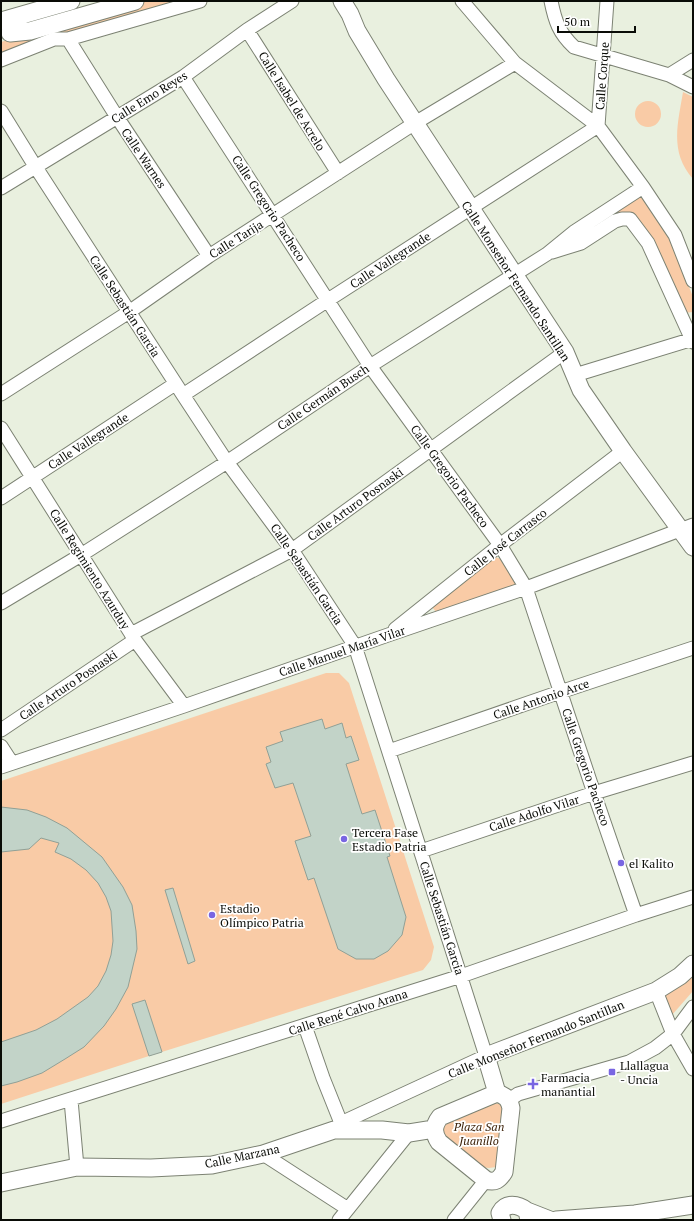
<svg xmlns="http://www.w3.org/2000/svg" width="694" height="1221" font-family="'PT Serif',serif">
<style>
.green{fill:#f9cba6}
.building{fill:#c2d3c8;stroke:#90a096}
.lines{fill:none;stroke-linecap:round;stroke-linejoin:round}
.minor-casing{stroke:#7c8273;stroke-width:15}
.major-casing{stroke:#7c8273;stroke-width:19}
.minor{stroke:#fff;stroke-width:13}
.major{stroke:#fff;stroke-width:17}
.poi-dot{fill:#7966e2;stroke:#fff;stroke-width:1.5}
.labels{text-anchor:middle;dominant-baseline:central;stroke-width:3.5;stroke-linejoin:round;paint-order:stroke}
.street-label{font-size:12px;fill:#0a0c07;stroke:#fff}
.poi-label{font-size:12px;fill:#0a0c07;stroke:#fff;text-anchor:start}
.park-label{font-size:12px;font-style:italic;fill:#3e230a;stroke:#fff}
</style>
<rect width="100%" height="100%" fill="#e9f0df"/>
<path class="green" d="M 146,1 L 183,1 L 1,54 L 1,42 Z
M 683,92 L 693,97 L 693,179 C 669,152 678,123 683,92 Z
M635 114a13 13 0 1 1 26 0a13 13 0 1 1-26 0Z
M 638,195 L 645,198 L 669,236 L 693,297 L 693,312 L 684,313 L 634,216 L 611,217 L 608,214 Z
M 495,557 L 501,559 L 516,583 L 514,588 L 437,613 L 432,607 Z
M 326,673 L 339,673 L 349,683 L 434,947 L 431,960 L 423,970 L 149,1056 L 1,1104 L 1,781 Z
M 693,973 L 693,991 L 672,1015 L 664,993 Z
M 491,1103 L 501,1104 L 504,1108 L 501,1160 L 496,1167 L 489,1168 L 482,1167 L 444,1137 L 442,1130 L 444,1124 Z"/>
<path class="building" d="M 322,719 L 325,729 L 342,723 L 346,738 L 351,736 L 359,760 L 346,764 L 362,814 L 375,810 L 390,856 L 387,857 L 406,917 L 402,935 L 388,951 L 374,959 L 356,959 L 338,949 L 314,878 L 308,880 L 295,841 L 311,836 L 293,783 L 275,788 L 266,764 L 271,762 L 266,747 L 283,741 L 280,732 Z
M 1,807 L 27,810 L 46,817 L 67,828 L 102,857 L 123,887 L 132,905 L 136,931 L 137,949 L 128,987 L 116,1009 L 104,1026 L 84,1047 L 65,1059 L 42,1073 L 17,1082 L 1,1086 L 1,1042 L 36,1030 L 57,1019 L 88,997 L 98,986 L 106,971 L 111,955 L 113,941 L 111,911 L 106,897 L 98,883 L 86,870 L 71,859 L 55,852 L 59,843 L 41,838 L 29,849 L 1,852 Z
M 173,888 L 195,961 L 188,964 L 165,890 Z
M 145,1000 L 162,1052 L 149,1056 L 132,1004 Z"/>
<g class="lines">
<g class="minor-casing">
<path id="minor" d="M 462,1 L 515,63 L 598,126 L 643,187 L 675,235 L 693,281
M 551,1 C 555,21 559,33 574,47 L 669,75 L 693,87
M 247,30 L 338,173
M 68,39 L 117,117 L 209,256
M 1,60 L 54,39 L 68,39 L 200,1
M 669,75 L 693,60
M 183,77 L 370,366 L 500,545 L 526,588 L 594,793 L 636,915
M 1,111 L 35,166 L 183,395 L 227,462 L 292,550 L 355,646 L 486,1056 L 341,1123 L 334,1130
M 598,126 L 607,1
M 1,188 L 183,77 L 247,30 L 292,1
M 552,252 L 581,243 L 615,221 L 622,219 L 630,219 L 648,243 L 693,342
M 575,375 L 693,339
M 1,394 L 129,312 L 209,256 L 415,123 L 515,63
M 183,395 L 328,300 L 598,126
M 1,428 L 135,640 L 184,706
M 1,498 L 175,384
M 1,603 L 81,555 L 227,462 L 370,366 L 547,254 L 574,232 L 643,187
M 395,629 L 500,545 L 623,451
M 131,634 L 292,550 L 565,352
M 1,730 L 135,640
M 1,746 L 12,763
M 389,751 L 560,692 L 693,648
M 1,767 L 184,706 L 388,635 L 526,588 L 693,525
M 421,851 L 594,793 L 693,763
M 656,991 L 673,1034 L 693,1069
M 305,1026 L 323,1078 L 341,1123
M 71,1100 L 77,1167
M 509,1100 L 518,1094 L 629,1062 L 655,1048 L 673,1034 L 693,1007
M 1,1121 L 461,976 L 636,915 L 693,897
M 263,1154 L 348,1209
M 339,1220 L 409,1133
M 454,1220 L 486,1180"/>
</g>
<g class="major-casing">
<path id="major" d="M 342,1 L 350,14 L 357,31 L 386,79 L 565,352 L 581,390 L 623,451 L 693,547
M 1,21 L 71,1
M 10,33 L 30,31 L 135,1
M 497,1093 L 486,1056 L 656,991 L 680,976 L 693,964
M 497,1093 C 506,1096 509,1099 511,1108 L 504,1172 C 499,1180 495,1183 486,1180 L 439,1142 C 433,1133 433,1126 440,1117 Z
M 1,1183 L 77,1167 L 151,1168 L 212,1165 L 263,1154 L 334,1130 L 382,1130 L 409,1133 L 434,1129
M 527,1211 L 550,1220
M 502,1220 L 500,1213 C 506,1202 518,1204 527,1211 L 529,1220
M 556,1220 L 635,1214 L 693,1205"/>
</g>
<use href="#minor" class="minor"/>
<use href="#major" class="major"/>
</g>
<g class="poi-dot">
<circle cx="344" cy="839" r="4"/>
<circle cx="621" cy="863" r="4"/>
<circle cx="212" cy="915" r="4"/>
<rect x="608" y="1068" width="8" height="8" rx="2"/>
<path d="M531 1078h4v4h4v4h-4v4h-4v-4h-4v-4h4z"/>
</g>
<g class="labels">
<g class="street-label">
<text transform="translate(602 76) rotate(-86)">Calle Corque</text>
<text transform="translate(149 97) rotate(-32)">Calle Emo Reyes</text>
<text transform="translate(292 101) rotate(58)">Calle Isabel de Acrelo</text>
<text transform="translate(144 158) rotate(56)">Calle Warnes</text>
<text transform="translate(269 208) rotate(57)">Calle Gregorio Pacheco</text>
<text transform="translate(236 239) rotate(-32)">Calle Tarija</text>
<text transform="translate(390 260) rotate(-33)">Calle Vallegrande</text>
<text transform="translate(516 281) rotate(57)">Calle Monseñor Fernando Santillan</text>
<text transform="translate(125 306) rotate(57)">Calle Sebastián Garcia</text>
<text transform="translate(323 397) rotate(-34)">Calle Germán Busch</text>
<text transform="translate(88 441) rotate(-33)">Calle Vallegrande</text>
<text transform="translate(450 476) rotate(54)">Calle Gregorio Pacheco</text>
<text transform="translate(355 504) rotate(-36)">Calle Arturo Posnaski</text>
<text transform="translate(505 542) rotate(-38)">Calle José Carrasco</text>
<text transform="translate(90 569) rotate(58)">Calle Regimiento Azurduy</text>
<text transform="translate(307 574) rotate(56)">Calle Sebastián Garcia</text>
<text transform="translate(342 651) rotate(-19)">Calle Manuel María Vilar</text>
<text transform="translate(68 685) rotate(-34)">Calle Arturo Posnaski</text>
<text transform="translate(541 699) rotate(-19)">Calle Antonio Arce</text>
<text transform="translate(586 767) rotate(71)">Calle Gregorio Pacheco</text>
<text transform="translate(534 813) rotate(-18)">Calle Adolfo Vilar</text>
<text transform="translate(442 918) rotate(72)">Calle Sebastián Garcia</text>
<text transform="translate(348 1012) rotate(-18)">Calle René Calvo Arana</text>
<text transform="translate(536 1039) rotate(-22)">Calle Monseñor Fernando Santillan</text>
<text transform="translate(242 1156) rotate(-12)">Calle Marzana</text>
</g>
<g class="poi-label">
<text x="352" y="832">Tercera Fase<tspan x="352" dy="14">Estadio Patria</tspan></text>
<text x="629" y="863">el Kalito</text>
<text x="220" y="908">Estadio<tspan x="220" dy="14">Olímpico Patria</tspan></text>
<text x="620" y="1065">Llallagua<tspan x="620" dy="14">- Uncia</tspan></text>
<text x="541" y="1077">Farmacia<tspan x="541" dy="14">manantial</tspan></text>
</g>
<g class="park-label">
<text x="479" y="1126">Plaza San<tspan x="479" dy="14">Juanillo</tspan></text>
</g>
</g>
<rect width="694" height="1221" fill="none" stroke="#0a0c07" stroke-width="4"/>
<path d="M558 26v6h77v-6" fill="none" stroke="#0a0c07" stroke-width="2"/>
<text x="564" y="26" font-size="12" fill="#0a0c07" stroke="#ffffff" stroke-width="3" paint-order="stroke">50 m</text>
</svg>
